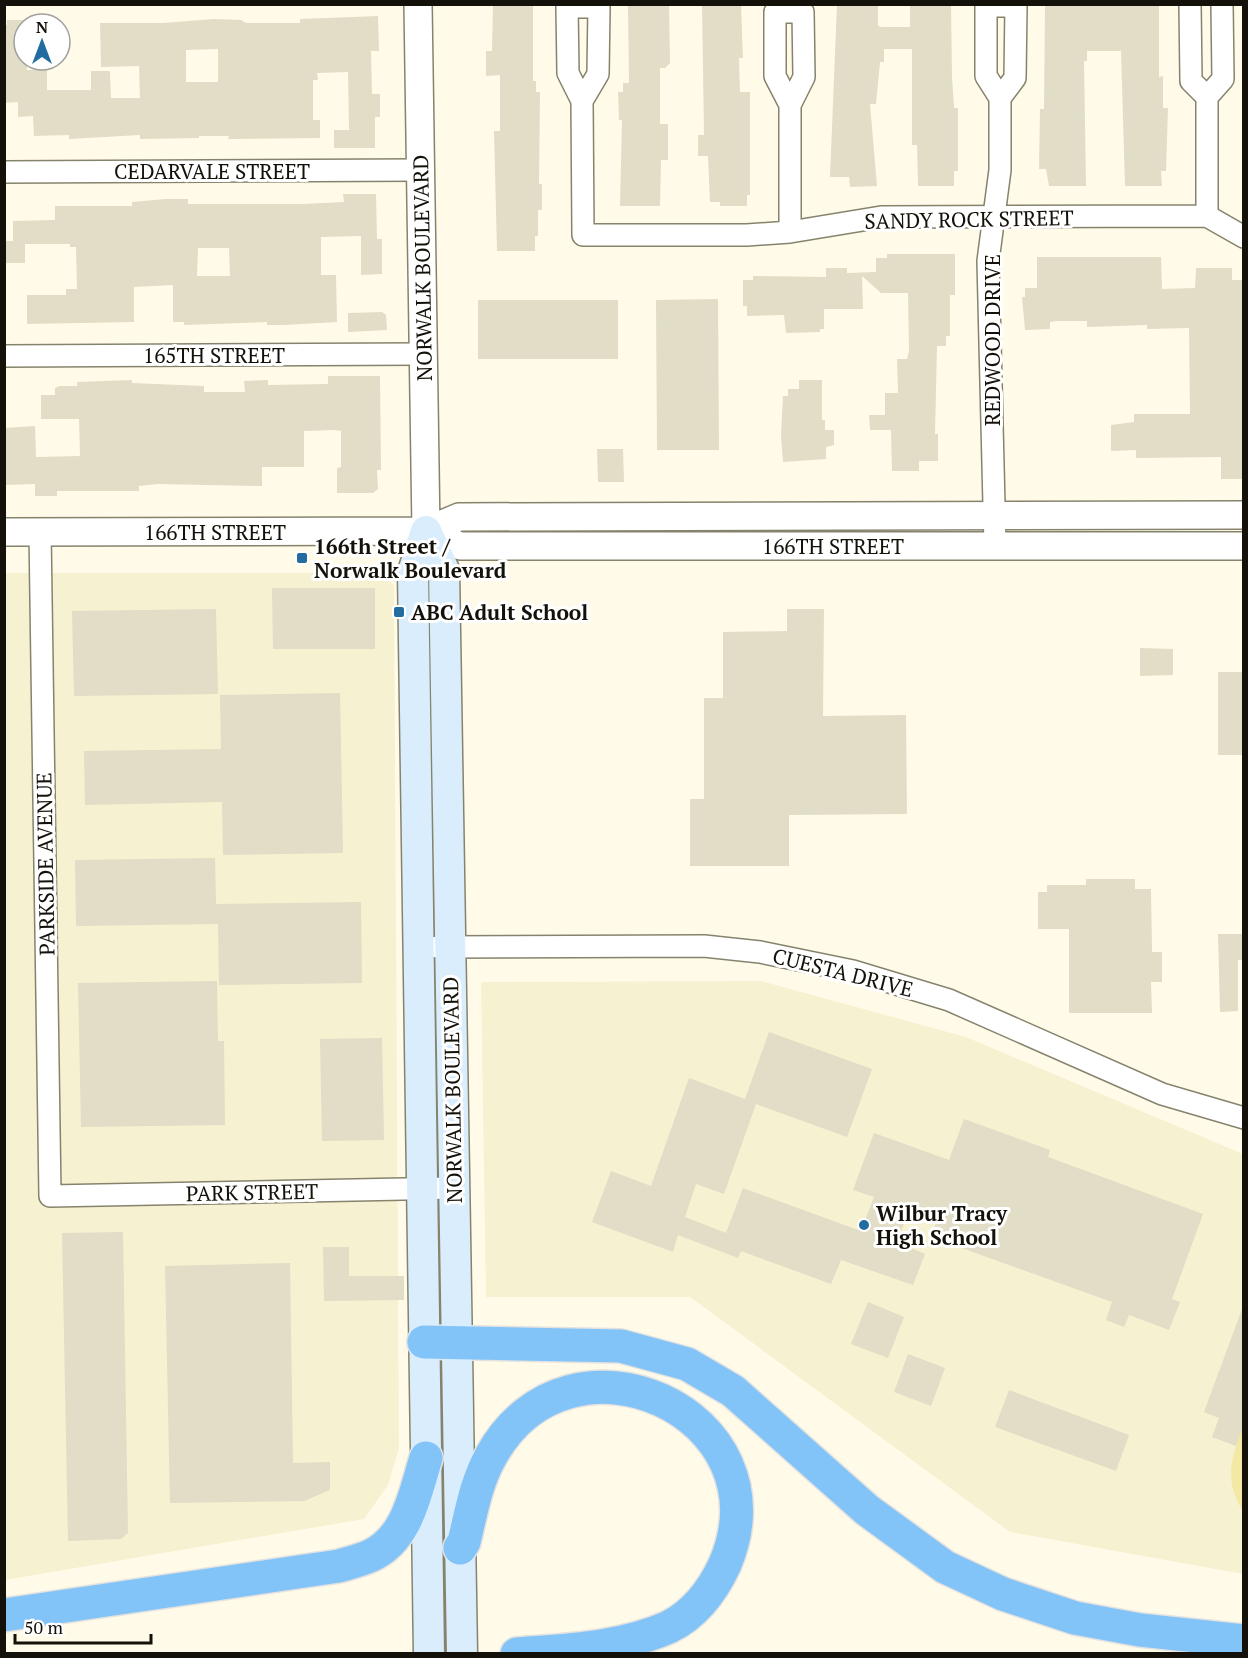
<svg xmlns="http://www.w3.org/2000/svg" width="1248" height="1658" font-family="'PT Serif',serif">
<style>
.built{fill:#f6f1d1}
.green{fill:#f4e8a5}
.building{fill:#e1ddc6;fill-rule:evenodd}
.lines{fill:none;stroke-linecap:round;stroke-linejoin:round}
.minor-casing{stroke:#86836d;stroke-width:24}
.tertiary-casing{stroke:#86836d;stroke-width:30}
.secondary-casing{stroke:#86836d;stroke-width:33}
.motorway-casing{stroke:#e3e2e1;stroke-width:36}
.minor{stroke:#fff;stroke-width:21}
.tertiary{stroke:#fff;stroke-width:27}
.secondary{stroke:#daedfd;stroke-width:30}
.motorway{stroke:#82c3f8;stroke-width:33}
.poi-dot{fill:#236ca0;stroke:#fff;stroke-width:2}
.labels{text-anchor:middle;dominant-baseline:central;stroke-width:6;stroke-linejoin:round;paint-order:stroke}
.street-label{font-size:21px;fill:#131109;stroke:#fff}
.poi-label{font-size:21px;font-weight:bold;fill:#131109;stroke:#fff;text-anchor:start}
</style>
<rect width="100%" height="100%" fill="#fffbe8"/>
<path class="built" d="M 5,573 L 383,573 L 394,586 L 399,1448 L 388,1485 L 364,1519 L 5,1580 Z
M 761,981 L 966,1037 L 1243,1154 L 1243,1574 L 1010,1532 L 690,1297 L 486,1297 L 481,982 Z"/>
<path class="green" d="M 1243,1426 L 1243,1511 C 1223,1479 1232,1458 1243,1426 Z"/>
<path class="building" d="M 493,4 L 533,4 L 533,81 L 536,81 L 536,92 L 540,92 L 539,184 L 542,184 L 542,210 L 538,210 L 538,236 L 535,236 L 535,251 L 497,251 L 494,131 L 500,131 L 500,75 L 486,76 L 486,51 L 492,51 Z
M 632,4 L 669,4 L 670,63 L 665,68 L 660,68 L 660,124 L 668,124 L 668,160 L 661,160 L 660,206 L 620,206 L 622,120 L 619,120 L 618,92 L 623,92 L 623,83 L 629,83 L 628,6 Z
M 702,4 L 741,4 L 743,58 L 739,58 L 740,92 L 750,92 L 750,195 L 747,195 L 747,206 L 720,206 L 720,202 L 710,202 L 708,156 L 698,156 L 698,135 L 704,135 Z
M 837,4 L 878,4 L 878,26 L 882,27 L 910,27 L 910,4 L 951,4 L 952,77 L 954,108 L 958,108 L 958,171 L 954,171 L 954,186 L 918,186 L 917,145 L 912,145 L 912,49 L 884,49 L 884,62 L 880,62 L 876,104 L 870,104 L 877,186 L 850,187 L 849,177 L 830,177 Z
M 1045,4 L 1159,4 L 1159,77 L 1163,76 L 1163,108 L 1168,108 L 1166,171 L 1161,171 L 1162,186 L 1125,186 L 1121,51 L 1087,51 L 1087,61 L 1084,61 L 1086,186 L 1049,186 L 1046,169 L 1039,169 L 1040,109 L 1044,109 Z
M 378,16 L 379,51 L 371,51 L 372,94 L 380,94 L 380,117 L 375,117 L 375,148 L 334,148 L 334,130 L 349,130 L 348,72 L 317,73 L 318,80 L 313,80 L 313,120 L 320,120 L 320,138 L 228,139 L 229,136 L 199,136 L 199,138 L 140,139 L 140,135 L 69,139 L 69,135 L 34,136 L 33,116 L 18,117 L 18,102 L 4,103 L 4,25 L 7,25 L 7,20 L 24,20 L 24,60 L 27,60 L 27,70 L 47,70 L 47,90 L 91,90 L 91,71 L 110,71 L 111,98 L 140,98 L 139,66 L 101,67 L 100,23 L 163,23 L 214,19 L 241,20 L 246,23 L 300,23 L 300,19 ZM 218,49 L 218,82 L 186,82 L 186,50 Z
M 343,194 L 376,194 L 377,239 L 382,239 L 382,274 L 361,275 L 361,236 L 321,237 L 321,275 L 336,275 L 337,322 L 284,325 L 267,325 L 267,322 L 184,325 L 184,322 L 173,322 L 173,285 L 134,287 L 134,322 L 27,324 L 27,295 L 66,295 L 66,289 L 77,289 L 76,247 L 70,247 L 70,244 L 25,244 L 25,263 L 4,263 L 4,241 L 13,241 L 13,221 L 55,220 L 55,206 L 132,206 L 132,202 L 165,199 L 188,199 L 188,204 L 303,204 L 344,202 ZM 198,248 L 229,248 L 230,276 L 197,276 Z
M 887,254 L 955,254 L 955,295 L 950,295 L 950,336 L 946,336 L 946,346 L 937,346 L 935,434 L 938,434 L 938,461 L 919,461 L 919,471 L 892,471 L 891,430 L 870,430 L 869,415 L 885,415 L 885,393 L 898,393 L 897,359 L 907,359 L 909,351 L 908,293 L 881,293 L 862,276 L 863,309 L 824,309 L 824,329 L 820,329 L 820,332 L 786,333 L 784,315 L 747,316 L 747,306 L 743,306 L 743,280 L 753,280 L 753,276 L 826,277 L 826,268 L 847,268 L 847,273 L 876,272 L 876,258 L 887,258 Z
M 1037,257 L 1161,257 L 1162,289 L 1195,288 L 1196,268 L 1232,268 L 1232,280 L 1244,280 L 1244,479 L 1221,479 L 1221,457 L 1136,458 L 1136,450 L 1111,451 L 1111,425 L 1134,422 L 1134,414 L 1190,414 L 1189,328 L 1147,329 L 1147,325 L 1087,327 L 1087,321 L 1057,321 L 1050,322 L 1050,329 L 1025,330 L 1022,297 L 1025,297 L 1025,288 L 1037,288 Z
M 718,299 L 719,450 L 657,450 L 656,300 Z
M 478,300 L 618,300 L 618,359 L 478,359 Z
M 382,312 L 386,315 L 387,330 L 348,332 L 348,313 Z
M 328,376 L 380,376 L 381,470 L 377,470 L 378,489 L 373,493 L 337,493 L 337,468 L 341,467 L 341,431 L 334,430 L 304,431 L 304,467 L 262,467 L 262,486 L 158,484 L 139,486 L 139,491 L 57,491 L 57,496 L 35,496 L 35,484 L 4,485 L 4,428 L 35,426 L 36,457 L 80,456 L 79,419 L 41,419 L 41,395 L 55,395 L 55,388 L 59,386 L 77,386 L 77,382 L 132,380 L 132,383 L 204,386 L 204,392 L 245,392 L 244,381 L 268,380 L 268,385 L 328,384 Z
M 799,380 L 822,380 L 822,420 L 825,420 L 825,430 L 834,430 L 834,445 L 826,447 L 826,459 L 783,462 L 781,436 L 783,396 L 788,396 L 788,389 L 799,389 Z
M 597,449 L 623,449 L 624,482 L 598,482 Z
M 272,588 L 375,588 L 375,649 L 273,649 Z
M 216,609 L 218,694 L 74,696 L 72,611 Z
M 787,609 L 824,609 L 823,716 L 906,715 L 907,814 L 789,815 L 789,866 L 690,866 L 690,799 L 704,799 L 704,698 L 723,698 L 723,632 L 787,631 Z
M 1140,648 L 1173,649 L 1173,675 L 1140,676 Z
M 1218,672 L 1244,672 L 1244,755 L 1218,755 Z
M 340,693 L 343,853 L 223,855 L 222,802 L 85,805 L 84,751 L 221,749 L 220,695 Z
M 215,858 L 216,904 L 361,902 L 362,983 L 219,985 L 218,924 L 76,926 L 75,860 Z
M 1086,879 L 1135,879 L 1135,889 L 1151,889 L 1152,952 L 1162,952 L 1162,982 L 1151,982 L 1152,1013 L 1069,1013 L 1069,929 L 1038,929 L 1038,892 L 1047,892 L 1047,885 L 1086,885 Z
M 1218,934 L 1244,934 L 1244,960 L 1238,960 L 1238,1011 L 1220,1012 Z
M 217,981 L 218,1041 L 224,1041 L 225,1125 L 81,1127 L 78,983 Z
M 769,1032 L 872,1069 L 847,1137 L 756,1104 L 724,1194 L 696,1184 L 685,1217 L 726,1233 L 743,1188 L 861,1231 L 874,1197 L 853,1190 L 874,1133 L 949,1160 L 964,1119 L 1050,1150 L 1048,1157 L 1203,1214 L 1172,1299 L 1180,1302 L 1169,1330 L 1129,1315 L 1124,1327 L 1106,1320 L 1112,1302 L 931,1237 L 936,1223 L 908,1213 L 897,1242 L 925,1254 L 913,1285 L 841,1260 L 831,1284 L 741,1251 L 738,1258 L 678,1235 L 673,1252 L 592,1222 L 611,1171 L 651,1186 L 689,1078 L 745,1099 Z
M 382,1038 L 384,1140 L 322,1141 L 320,1039 Z
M 123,1232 L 128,1533 L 121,1539 L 68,1541 L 62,1233 Z
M 323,1247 L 349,1247 L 349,1276 L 404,1276 L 404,1300 L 324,1301 Z
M 290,1263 L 293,1463 L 330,1462 L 330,1490 L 304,1501 L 170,1503 L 165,1266 Z
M 868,1302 L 904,1317 L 888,1358 L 851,1344 Z
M 1242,1309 L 1244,1425 L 1236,1446 L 1212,1437 L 1219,1418 L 1204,1412 Z
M 908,1354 L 945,1368 L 931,1406 L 894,1392 Z
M 1009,1390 L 1129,1435 L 1116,1471 L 995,1427 Z"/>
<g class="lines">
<g class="minor-casing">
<path id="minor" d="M 1190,4 L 1191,81 L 1207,97
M 582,101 L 598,74 L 599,7 L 567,7 L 568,73 L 582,101 L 583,235 L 747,235 L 790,232 L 881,217 L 1207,216 L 1244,237
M 4,172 L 420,170
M 1207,216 L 1207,97 L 1223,79 L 1222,4
M 790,232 L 790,105 L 804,77 L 803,12 L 775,12 L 775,76 L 790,105
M 4,356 L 423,354
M 40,532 L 50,1196 L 454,1188
M 995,546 L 988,261 L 1000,170 L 1000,98 L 986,76 L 986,6 L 1016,6 L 1015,78 L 1000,98
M 437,947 L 704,946 L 760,952 L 853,971 L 949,1000 L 1162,1094 L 1244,1118"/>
</g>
<g class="tertiary-casing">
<path id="tertiary" d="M 418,4 L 426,531
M 426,531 L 460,546 L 1244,546
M 4,532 L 426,531 L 459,517 L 1244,515"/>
</g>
<g class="secondary-casing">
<path id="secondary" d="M 426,531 L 444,570 L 462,1654
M 426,531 L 413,572 L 429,1654"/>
</g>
<g class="motorway-casing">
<path id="motorway" d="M 424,1342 L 621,1346 L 687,1364 L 733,1391 L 867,1510 L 945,1567 L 1003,1594 L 1075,1618 L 1140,1630 L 1244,1641
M 460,1548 L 464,1542 C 471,1513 476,1482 491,1456 C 569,1314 789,1413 725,1564 C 713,1590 695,1614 669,1627 C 622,1648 568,1650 517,1654
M 4,1615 L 339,1566 C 349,1563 361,1560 370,1556 C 408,1539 415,1493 426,1458"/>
</g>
<use href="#minor" class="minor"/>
<use href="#tertiary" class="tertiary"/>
<use href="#secondary" class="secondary"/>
<use href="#motorway" class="motorway"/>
</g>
<g class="poi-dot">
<rect x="296" y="552" width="12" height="12" rx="3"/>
<rect x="393" y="606" width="12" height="12" rx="3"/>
<circle cx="864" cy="1225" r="6"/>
</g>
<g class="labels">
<g class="street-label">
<text x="212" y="171">CEDARVALE STREET</text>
<text transform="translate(969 219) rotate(-1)">SANDY ROCK STREET</text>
<text transform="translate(422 268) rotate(-91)">NORWALK BOULEVARD</text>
<text transform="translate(992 340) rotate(-90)">REDWOOD DRIVE</text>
<text x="214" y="355">165TH STREET</text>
<text x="215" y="532">166TH STREET</text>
<text x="833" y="546">166TH STREET</text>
<text transform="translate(45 864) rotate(-91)">PARKSIDE AVENUE</text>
<text transform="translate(843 972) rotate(14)">CUESTA DRIVE</text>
<text transform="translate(452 1090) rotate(-91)">NORWALK BOULEVARD</text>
<text transform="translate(252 1192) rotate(-1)">PARK STREET</text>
</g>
<g class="poi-label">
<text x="314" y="546">166th Street /<tspan x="314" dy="24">Norwalk Boulevard</tspan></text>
<text x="411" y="612">ABC Adult School</text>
<text x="876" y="1213">Wilbur Tracy<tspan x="876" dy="24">High School</tspan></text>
</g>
</g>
<rect width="1248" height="1658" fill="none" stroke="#131109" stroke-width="12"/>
<g transform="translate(42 42)"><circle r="28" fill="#ffffff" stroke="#a1a09d" stroke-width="1.5"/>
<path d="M0-4.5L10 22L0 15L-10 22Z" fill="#236ca0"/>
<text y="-9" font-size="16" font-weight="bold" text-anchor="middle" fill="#131109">N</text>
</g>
<path d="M15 1634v9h136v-9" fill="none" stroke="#131109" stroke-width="3"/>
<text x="24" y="1634" font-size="18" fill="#131109" stroke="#ffffff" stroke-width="4.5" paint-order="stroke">50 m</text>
</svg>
